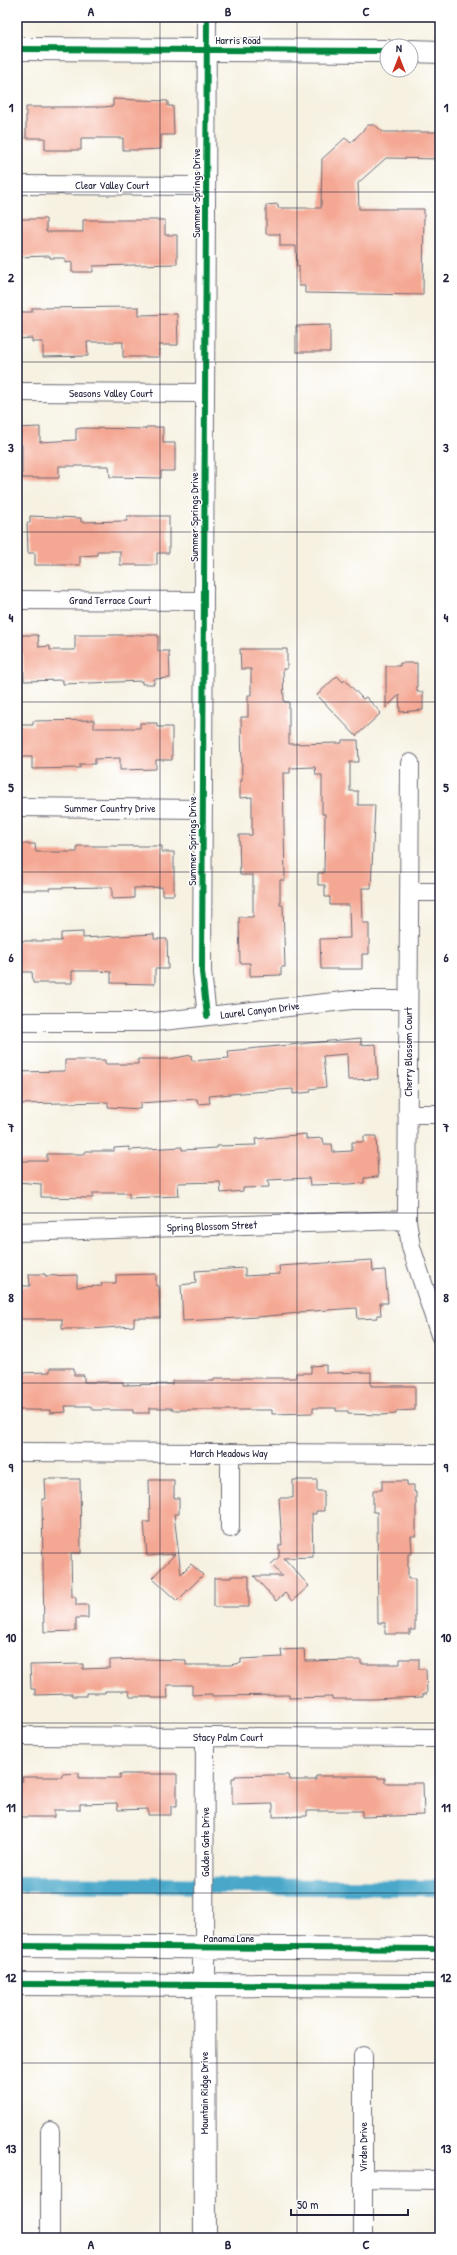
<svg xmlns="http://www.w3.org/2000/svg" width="457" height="2255" font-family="'Patrick Hand',sans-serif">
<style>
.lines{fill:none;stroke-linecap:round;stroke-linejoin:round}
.canal{stroke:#4aa7c9;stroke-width:16}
.building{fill:#f4a793}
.street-casing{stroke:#6c6a75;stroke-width:20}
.secondary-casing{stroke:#6c6a75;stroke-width:24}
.street{stroke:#fff;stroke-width:18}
.secondary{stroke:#fff;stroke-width:22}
.cycleway-casing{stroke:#fff;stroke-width:8}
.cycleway{stroke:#00873e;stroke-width:6}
.grid{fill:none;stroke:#22223b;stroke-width:1;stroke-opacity:0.55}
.labels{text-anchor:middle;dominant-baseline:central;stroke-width:3;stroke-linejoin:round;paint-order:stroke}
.street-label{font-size:11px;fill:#22223b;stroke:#fff}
.neatline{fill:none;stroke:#22223b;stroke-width:1.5}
.grid-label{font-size:13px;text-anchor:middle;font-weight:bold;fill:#22223b}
</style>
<rect width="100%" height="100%" fill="#fff"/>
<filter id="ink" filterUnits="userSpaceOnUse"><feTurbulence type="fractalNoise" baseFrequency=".025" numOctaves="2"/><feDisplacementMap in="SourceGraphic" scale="8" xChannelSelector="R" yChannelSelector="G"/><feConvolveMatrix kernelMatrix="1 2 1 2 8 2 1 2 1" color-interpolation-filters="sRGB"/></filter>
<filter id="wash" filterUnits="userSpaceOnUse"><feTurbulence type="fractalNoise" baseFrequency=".012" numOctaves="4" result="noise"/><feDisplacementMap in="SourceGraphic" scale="16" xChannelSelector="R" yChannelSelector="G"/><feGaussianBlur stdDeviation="0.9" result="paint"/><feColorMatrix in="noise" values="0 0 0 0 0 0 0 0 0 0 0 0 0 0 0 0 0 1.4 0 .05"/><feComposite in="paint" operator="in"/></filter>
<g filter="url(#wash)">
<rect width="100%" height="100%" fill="#f6f1e1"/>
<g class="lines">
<path class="canal" d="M 17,1884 L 440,1888"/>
</g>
<g id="blocks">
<path class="building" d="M 113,99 L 168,101 L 168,106 L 173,106 L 174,135 L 161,135 L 161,149 L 140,150 L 123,150 L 123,138 L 81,138 L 81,150 L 45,150 L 45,138 L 26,138 L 26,107 L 104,107 L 113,106 Z
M 368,125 L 375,125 L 383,132 L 440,132 L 440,159 L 386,158 L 358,183 L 359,209 L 424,209 L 423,295 L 305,293 L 305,286 L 299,286 L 299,266 L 297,266 L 296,246 L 280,246 L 280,234 L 266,234 L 266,205 L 278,204 L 278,208 L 321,208 L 322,159 L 345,138 L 351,143 Z
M 17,219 L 46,219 L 46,232 L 83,232 L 83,220 L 165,220 L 165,235 L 177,235 L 177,264 L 93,266 L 93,272 L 72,272 L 72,262 L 65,263 L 65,258 L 50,258 L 50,256 L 17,257 Z
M 139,307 L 139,315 L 177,314 L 178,345 L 159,345 L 159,357 L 123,357 L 123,342 L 87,342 L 88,356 L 43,357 L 43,342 L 32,342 L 32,338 L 17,339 L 17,312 L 32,312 L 32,308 Z
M 330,325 L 330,352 L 296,352 L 296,326 Z
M 40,427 L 40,442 L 76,440 L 76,429 L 82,428 L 146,429 L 146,427 L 163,427 L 163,443 L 175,443 L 175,471 L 161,471 L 161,478 L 110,477 L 109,466 L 59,466 L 59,478 L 22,478 L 22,445 L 17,445 L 17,428 Z
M 30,516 L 81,518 L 81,522 L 127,521 L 127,516 L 169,516 L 169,553 L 157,553 L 157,565 L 120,565 L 120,551 L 97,551 L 97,555 L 80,556 L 80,565 L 35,565 L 35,553 L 28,553 L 27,523 L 30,523 Z
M 17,635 L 38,635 L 39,647 L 50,646 L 50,650 L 75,650 L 75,635 L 158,635 L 158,651 L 169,651 L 170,678 L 154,679 L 154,684 L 142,684 L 142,681 L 63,684 L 63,680 L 24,681 L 23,653 L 17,653 Z
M 240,649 L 287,649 L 287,669 L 283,669 L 284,702 L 289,702 L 289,744 L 342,743 L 342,740 L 358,740 L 359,762 L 350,762 L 350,791 L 358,791 L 358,805 L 375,805 L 371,888 L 362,888 L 363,923 L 369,923 L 369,954 L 362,954 L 362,969 L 321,969 L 320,939 L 350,938 L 349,905 L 330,905 L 330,897 L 325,897 L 325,885 L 318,885 L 318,873 L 324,873 L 325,814 L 322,814 L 322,775 L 316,775 L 315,767 L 290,768 L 290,773 L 283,773 L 285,880 L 280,880 L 280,905 L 283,905 L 285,967 L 281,967 L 281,975 L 250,976 L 250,963 L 240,963 L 239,917 L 253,917 L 253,875 L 240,875 L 239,835 L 252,835 L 252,797 L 240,798 L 240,781 L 242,781 L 241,717 L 248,717 L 248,695 L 251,695 L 251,669 L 241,669 Z
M 400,663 L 417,663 L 417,692 L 423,692 L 423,710 L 400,712 L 399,695 L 386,708 L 386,666 L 400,666 Z
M 337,676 L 343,682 L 345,680 L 363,699 L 366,697 L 381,713 L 356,736 L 317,695 Z
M 94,720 L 94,728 L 140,728 L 140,723 L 157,723 L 157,727 L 172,727 L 172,760 L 156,760 L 156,769 L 120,770 L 120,758 L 95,759 L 95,764 L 80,764 L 80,768 L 32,769 L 32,757 L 19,757 L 19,725 L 33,725 L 33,721 Z
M 20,844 L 35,844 L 36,852 L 77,852 L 77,846 L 162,846 L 162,852 L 174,852 L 174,895 L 162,895 L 162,887 L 134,888 L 134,898 L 112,899 L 112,887 L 49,888 L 50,890 L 20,890 Z
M 83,932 L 83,938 L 154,934 L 154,939 L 167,939 L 168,969 L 155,969 L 155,984 L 111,983 L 111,972 L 98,971 L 72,971 L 72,983 L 33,983 L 32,972 L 17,972 L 17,941 L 61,941 L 61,933 Z
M 361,1038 L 361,1045 L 376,1044 L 378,1079 L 348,1080 L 347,1054 L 323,1056 L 326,1087 L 310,1089 L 311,1092 L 293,1094 L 293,1089 L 253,1092 L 209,1096 L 210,1103 L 198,1104 L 197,1099 L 140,1103 L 140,1109 L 108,1107 L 108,1102 L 17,1104 L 17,1072 L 65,1071 L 65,1060 L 105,1060 L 105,1064 L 138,1064 L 138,1059 L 170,1059 L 191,1055 L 192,1061 L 229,1058 L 228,1051 Z
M 306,1134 L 306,1139 L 323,1138 L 324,1144 L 332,1144 L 333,1152 L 352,1151 L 352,1142 L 364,1142 L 364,1136 L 376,1136 L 378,1177 L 364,1178 L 364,1183 L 348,1184 L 310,1185 L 309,1178 L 268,1180 L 269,1187 L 243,1188 L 243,1191 L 221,1193 L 220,1182 L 178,1183 L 179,1196 L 129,1198 L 129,1193 L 93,1193 L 93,1198 L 41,1197 L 41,1184 L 17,1182 L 17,1161 L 47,1161 L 47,1154 L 85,1154 L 85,1151 L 114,1151 L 114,1148 L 129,1147 L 129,1150 L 182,1147 L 182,1150 L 217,1148 L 217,1146 L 256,1145 L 255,1139 Z
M 372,1260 L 373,1271 L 385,1270 L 388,1303 L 380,1303 L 381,1315 L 377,1315 L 377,1318 L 358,1319 L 357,1308 L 299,1312 L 299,1313 L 258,1317 L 183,1321 L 181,1285 L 196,1283 L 195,1271 L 245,1268 L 245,1276 L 280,1274 L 279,1266 Z
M 29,1274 L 45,1274 L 45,1276 L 77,1275 L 77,1287 L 102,1286 L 101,1283 L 116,1283 L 116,1275 L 156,1274 L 156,1286 L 159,1286 L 160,1318 L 134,1318 L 134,1326 L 90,1329 L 62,1329 L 62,1319 L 17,1319 L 17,1286 L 30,1286 Z
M 326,1365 L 326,1373 L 371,1372 L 371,1386 L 415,1386 L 415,1410 L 396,1411 L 396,1414 L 381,1415 L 348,1414 L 348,1411 L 336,1411 L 336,1408 L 313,1408 L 313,1413 L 272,1414 L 272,1410 L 172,1410 L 172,1408 L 149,1408 L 149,1413 L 133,1413 L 133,1410 L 93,1410 L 90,1406 L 65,1406 L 66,1412 L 50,1413 L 50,1410 L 17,1410 L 17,1373 L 50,1372 L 50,1368 L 74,1368 L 74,1375 L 84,1375 L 84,1382 L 123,1382 L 123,1385 L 172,1384 L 172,1381 L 214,1381 L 214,1378 L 296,1378 L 296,1373 L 311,1373 L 311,1366 Z
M 45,1479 L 80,1479 L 81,1553 L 71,1553 L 72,1597 L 76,1597 L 76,1605 L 88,1605 L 88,1618 L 76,1618 L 76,1631 L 44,1632 L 42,1499 L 46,1499 Z
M 149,1480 L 174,1480 L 174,1498 L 179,1498 L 179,1514 L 174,1514 L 181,1574 L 191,1564 L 203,1575 L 177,1601 L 152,1578 L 175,1554 L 147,1556 L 144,1522 L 150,1522 Z
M 293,1480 L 317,1480 L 317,1491 L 324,1491 L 324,1511 L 316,1511 L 316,1514 L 312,1514 L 313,1557 L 284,1558 L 309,1586 L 292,1601 L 285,1593 L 276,1601 L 254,1576 L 282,1576 L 271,1564 L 279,1557 L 279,1545 L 282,1545 L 279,1498 L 293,1498 Z
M 382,1481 L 407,1481 L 407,1485 L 414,1485 L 414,1492 L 416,1492 L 416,1536 L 411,1536 L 412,1554 L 408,1554 L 408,1579 L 415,1579 L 415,1630 L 410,1630 L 410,1634 L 385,1634 L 385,1623 L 378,1623 L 377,1512 L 373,1512 L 373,1490 L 382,1490 Z
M 231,1576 L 249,1576 L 249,1607 L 214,1607 L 214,1578 L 231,1578 Z
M 304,1649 L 305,1661 L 361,1660 L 361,1664 L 400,1664 L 400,1659 L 419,1659 L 419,1669 L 426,1669 L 427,1694 L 423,1694 L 423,1697 L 372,1699 L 332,1699 L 332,1697 L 289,1698 L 289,1695 L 212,1696 L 212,1694 L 192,1695 L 192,1685 L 167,1685 L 168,1698 L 152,1698 L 152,1697 L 130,1697 L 129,1691 L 105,1691 L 105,1693 L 86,1693 L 86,1696 L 72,1696 L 72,1694 L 35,1695 L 35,1689 L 31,1689 L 30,1665 L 83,1664 L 83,1669 L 110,1668 L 110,1660 L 145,1659 L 186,1660 L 186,1665 L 230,1665 L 241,1663 L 241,1659 L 282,1657 L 281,1650 Z
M 79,1773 L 79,1778 L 120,1778 L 120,1774 L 177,1774 L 177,1806 L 171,1806 L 171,1815 L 148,1815 L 148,1809 L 118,1810 L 117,1803 L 80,1804 L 80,1810 L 54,1810 L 54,1817 L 18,1817 L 17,1781 L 23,1781 L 22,1777 L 62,1777 L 62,1774 Z
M 272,1775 L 288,1775 L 289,1780 L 316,1780 L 316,1776 L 378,1776 L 378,1778 L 385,1778 L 385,1783 L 423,1783 L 424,1815 L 362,1817 L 362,1811 L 307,1811 L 307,1816 L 273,1817 L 273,1804 L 232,1805 L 232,1778 L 235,1778 L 235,1776 Z"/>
</g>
</g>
<g filter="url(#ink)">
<use href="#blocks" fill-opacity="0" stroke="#6c6a75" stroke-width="1"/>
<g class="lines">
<g class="street-casing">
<path id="street" d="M 17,185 L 206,186
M 17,392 L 205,393
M 17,600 L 204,601
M 410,763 L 407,1220 L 411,1247 L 440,1335
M 17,807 L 202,809
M 409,892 L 440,892
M 207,1016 L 202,972 L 207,17
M 17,1022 L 154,1022 L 352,1000 L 408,1000
M 407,1114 L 440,1114
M 17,1232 L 407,1220
M 17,1452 L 440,1454
M 230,1528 L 230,1453
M 17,1736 L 440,1738
M 204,1948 L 205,1737
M 363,2056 L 363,2238
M 50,2131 L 50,2238
M 363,2179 L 440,2180"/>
</g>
<g class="secondary-casing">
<path id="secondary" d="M 17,49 L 387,51
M 411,51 L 440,52
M 17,1946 L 440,1949
M 204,1948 L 205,2238
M 17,1984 L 440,1986"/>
</g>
<use href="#street" class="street"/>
<use href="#secondary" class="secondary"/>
<g class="cycleway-casing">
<path id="cycleway" d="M 17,49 L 387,51
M 207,1016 L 202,972 L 207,17
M 17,1946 L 440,1949
M 17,1984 L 440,1986"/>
</g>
<use href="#cycleway" class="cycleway"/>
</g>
</g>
<path class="grid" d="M 160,17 L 160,2238M 297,17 L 297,2238M 17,192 L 440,192M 17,362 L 440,362M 17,532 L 440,532M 17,702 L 440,702M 17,872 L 440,872M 17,1042 L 440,1042M 17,1213 L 440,1213M 17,1383 L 440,1383M 17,1553 L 440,1553M 17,1723 L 440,1723M 17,1893 L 440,1893M 17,2063 L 440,2063"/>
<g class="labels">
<g class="street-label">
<text x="238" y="40">Harris Road</text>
<text x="112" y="185">Clear Valley Court</text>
<text transform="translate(196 193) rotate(-90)">Summer Springs Drive</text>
<text x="111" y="393">Seasons Valley Court</text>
<text transform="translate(194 517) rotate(-90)">Summer Springs Drive</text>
<text x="110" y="600">Grand Terrace Court</text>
<text x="110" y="808">Summer Country Drive</text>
<text transform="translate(192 841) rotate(-90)">Summer Springs Drive</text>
<text transform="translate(260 1010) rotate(-7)">Laurel Canyon Drive</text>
<text transform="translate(408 1052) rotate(-90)">Cherry Blossom Court</text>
<text transform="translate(212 1226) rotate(-2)">Spring Blossom Street</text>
<text x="229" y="1453">March Meadows Way</text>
<text x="228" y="1737">Stacy Palm Court</text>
<text transform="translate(205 1842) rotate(-90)">Golden Gate Drive</text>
<text x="229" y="1938">Panama Lane</text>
<text transform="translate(204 2093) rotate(-90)">Mountain Ridge Drive</text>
<text transform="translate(363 2147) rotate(-90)">Virden Drive</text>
</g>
</g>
<rect width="457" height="2255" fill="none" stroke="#fff" stroke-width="44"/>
<g transform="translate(399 58)"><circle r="19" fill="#ffffff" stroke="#a7a7b1"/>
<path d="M0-3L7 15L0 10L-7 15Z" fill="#c8321e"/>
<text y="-6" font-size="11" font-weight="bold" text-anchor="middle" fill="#22223b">N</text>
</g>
<path d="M291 2209v6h117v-6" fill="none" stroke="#22223b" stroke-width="2"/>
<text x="297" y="2209" font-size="12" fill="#22223b" stroke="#ffffff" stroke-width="3" paint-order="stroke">50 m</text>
<rect x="22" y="22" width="413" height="2211" class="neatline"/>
<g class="grid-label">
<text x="91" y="16">A</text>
<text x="228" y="16">B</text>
<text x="366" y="16">C</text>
<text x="11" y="112">1</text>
<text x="446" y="112">1</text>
<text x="11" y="282">2</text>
<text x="446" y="282">2</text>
<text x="11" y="452">3</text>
<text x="446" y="452">3</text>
<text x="11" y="622">4</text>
<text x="446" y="622">4</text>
<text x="11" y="792">5</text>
<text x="446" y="792">5</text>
<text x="11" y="962">6</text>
<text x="446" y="962">6</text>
<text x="11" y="1132">7</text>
<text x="446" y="1132">7</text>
<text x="11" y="1302">8</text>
<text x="446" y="1302">8</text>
<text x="11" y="1472">9</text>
<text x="446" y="1472">9</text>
<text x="11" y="1642">10</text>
<text x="446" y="1642">10</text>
<text x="11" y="1812">11</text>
<text x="446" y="1812">11</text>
<text x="11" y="1982">12</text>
<text x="446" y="1982">12</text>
<text x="11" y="2153">13</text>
<text x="446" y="2153">13</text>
<text x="91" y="2249">A</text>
<text x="228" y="2249">B</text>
<text x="366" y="2249">C</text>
</g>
</svg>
